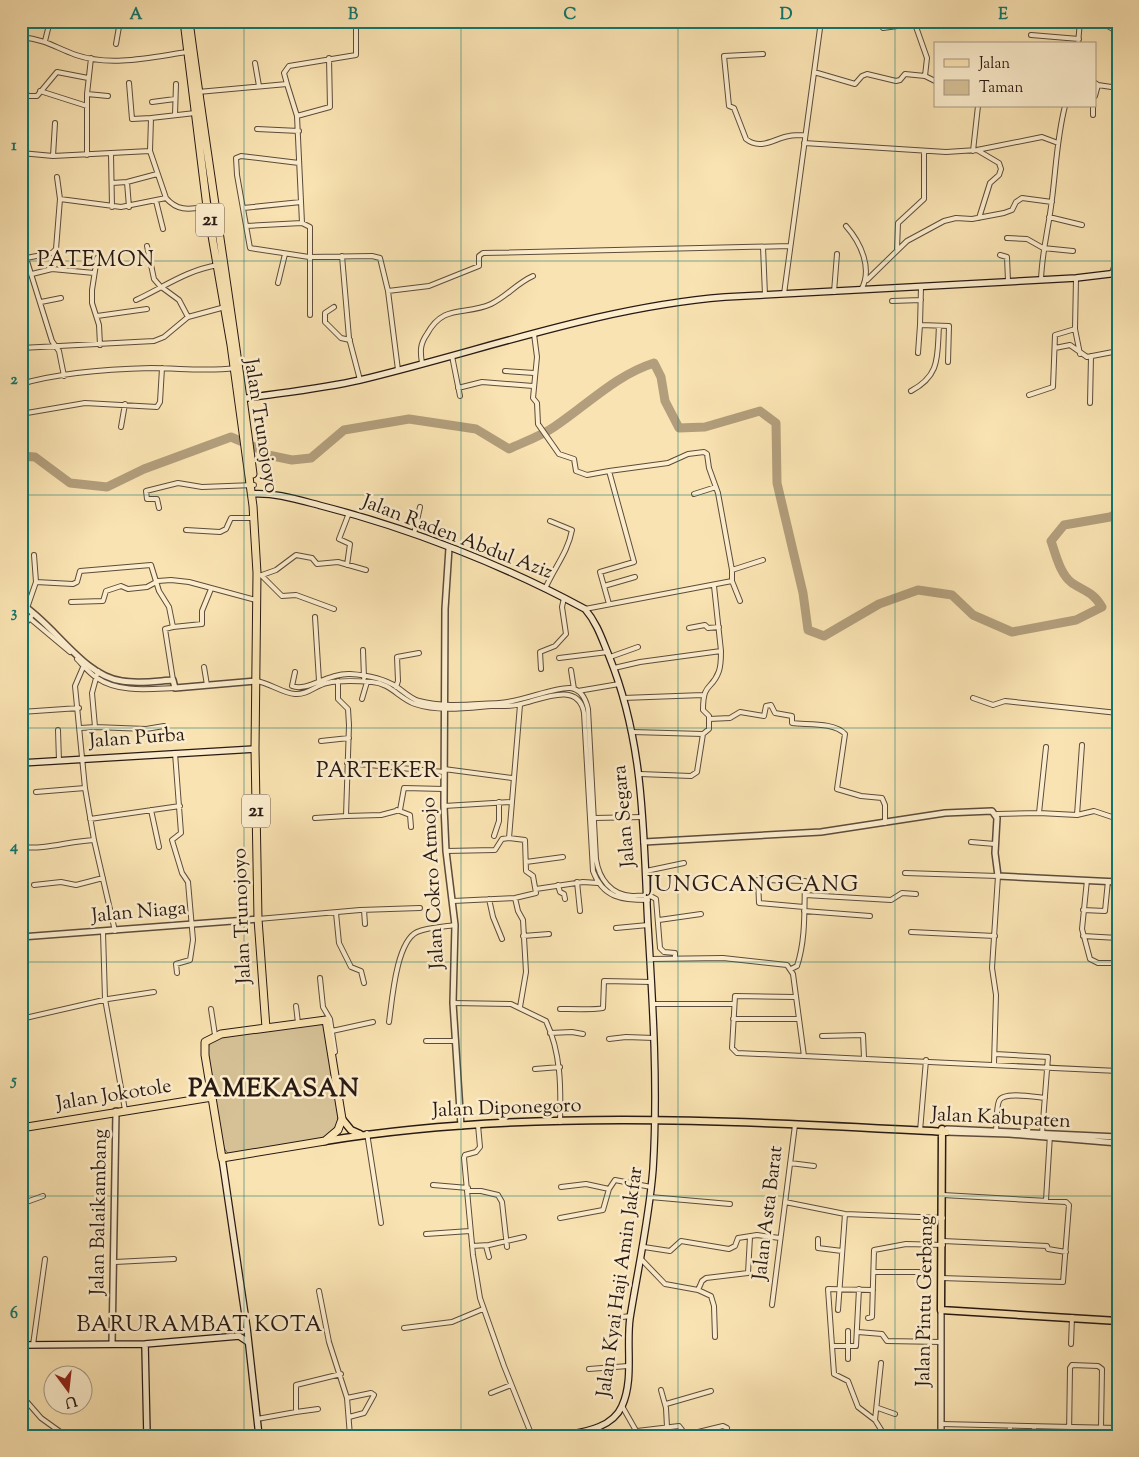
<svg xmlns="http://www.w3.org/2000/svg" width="1139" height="1457" font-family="'Sorts Mill Goudy',serif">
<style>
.green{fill:#d6c197;stroke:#7e6d55}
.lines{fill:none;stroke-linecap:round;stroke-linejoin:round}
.river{stroke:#b29e7c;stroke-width:9}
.minor-casing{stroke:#5c4c3b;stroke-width:6}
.tertiary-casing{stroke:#5c4c3b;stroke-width:8}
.secondary-casing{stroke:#271913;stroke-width:8}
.primary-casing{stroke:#271913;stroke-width:9}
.trunk-casing{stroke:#271913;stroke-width:9}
.minor{stroke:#fcedcd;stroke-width:4}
.tertiary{stroke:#fcedcd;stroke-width:5}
.secondary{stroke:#fcedcd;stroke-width:5.5}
.primary{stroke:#fae3b2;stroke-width:6}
.trunk{stroke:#fae3b2;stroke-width:7}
.grid{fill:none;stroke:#0f766e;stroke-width:1;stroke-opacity:0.55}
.labels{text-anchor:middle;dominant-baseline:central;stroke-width:5;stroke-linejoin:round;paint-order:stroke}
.shield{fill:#fcedcd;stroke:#67594b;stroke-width:1}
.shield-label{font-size:19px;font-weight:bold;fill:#271913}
.street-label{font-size:20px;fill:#271913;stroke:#fcedcd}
.quarter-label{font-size:22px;letter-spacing:1px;fill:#271913;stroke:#fcedcd}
.district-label{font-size:25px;font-weight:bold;letter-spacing:1px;fill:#271913;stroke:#fcedcd}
.neatline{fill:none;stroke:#0f766e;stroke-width:2}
.grid-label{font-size:16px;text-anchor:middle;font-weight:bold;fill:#0f766e}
</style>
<rect width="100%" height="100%" fill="#fae3b2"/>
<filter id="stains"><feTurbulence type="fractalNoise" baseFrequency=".004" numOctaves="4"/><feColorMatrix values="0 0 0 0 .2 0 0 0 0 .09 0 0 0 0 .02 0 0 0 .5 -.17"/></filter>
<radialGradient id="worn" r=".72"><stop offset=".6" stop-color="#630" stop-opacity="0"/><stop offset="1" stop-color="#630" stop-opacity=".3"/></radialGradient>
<path class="green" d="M 319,1022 L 325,1024 L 341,1128 L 337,1135 L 332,1139 L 233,1155 C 230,1154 227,1153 226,1151 C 215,1139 210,1068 208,1049 L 210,1042 L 222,1036 Z"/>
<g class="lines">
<path class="river" d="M 21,456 L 35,457 L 70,483 L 107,487 L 144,469 L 231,437 L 257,448 L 268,455 L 292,460 L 311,458 L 344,430 L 409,419 L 476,429 L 509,449 C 524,442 541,436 554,427 C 587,405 616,375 654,363 L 661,377 L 665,401 L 679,428 L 705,427 L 760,411 L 776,423 L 777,483 L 803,593 L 808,630 L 824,636 L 879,604 L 918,590 L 952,595 L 973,615 L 1012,632 L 1076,620 L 1102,607 C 1093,592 1086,592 1072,583 C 1060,574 1056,555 1051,541 L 1064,525 L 1110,517 L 1118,513"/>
<g class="minor-casing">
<path id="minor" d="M 885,21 L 883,28 L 933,21
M 1099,21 L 1118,32
M 915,24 L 927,58 L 925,76 L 935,81
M 1031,35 L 1079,39
M 21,37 C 47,40 54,47 76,55 C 111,67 152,57 187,52
M 45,41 L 50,21
M 116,44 L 120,21
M 1078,44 L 1080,21
M 763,54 L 724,56 L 729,106 L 734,108 L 746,139 C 761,151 775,138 789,136 C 794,135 800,135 805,135
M 255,63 L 259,86
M 814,72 L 855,84 L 862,76 L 867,74 L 896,81 L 900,80 L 905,74 L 925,76
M 129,83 L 132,119 L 151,118
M 1095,83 L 1098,85 L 1095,96
M 287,84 L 284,73 L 289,66 L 356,55 L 356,21
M 1098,85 L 1118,88
M 40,91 L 87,106
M 21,92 L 29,96 L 37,96 L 57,72 L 88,78
M 198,92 L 287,84 L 297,116 L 302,223
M 87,94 L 108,96
M 152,102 L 175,99
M 1093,106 L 1093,115
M 195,113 L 151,118 L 150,151 L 166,198 C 178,212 190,209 207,207
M 175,115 L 176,84
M 297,116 L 330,107 L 329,58
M 21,120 L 21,131
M 257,129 L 299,131
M 804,143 L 946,152 L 977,150 L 1042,137 L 1058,143
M 977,150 L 999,163 L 1001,169 L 999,175 L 990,183 L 979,218
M 973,151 L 978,106
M 21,153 L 53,156 L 150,151
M 111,154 L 112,207
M 87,155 L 87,94 L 91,58
M 53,156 L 55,123
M 299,163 L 241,156 L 236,158 L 237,175 L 250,248 L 309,257 L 372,256 L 380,258 L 388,291 L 398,370
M 127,182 L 129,207
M 112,183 L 127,182 L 157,174
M 60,199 L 121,207 L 166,198
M 156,201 L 163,229
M 243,208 L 301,202
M 1049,217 L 1082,225
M 246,226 L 302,223 L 310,227 L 310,315
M 846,226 C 861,243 873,269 861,290
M 1007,238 L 1027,239 L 1043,248 L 1073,251
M 147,246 L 154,279 L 160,286 L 179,300 L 188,317
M 763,247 L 765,295
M 897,249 L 898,223 L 924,199 L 924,152
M 1000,255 L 1007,257 L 1008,281
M 342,256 L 349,338 L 360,380
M 26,258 L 52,341 L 59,351 L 64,376
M 97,258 L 92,290 L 92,303 L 99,325 L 100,345
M 21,259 L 52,253 L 56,249 L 60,199 L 57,177
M 1112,273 L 1118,255
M 32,274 L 52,269 L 94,273
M 1076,278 L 1075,329 L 1080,354
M 867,280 L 907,241 L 944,221 L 956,218 L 972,219 L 1004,213 L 1012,210 L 1016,202 L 1022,198 L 1052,202
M 1041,280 C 1042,250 1049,227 1052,199 C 1056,168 1057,137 1065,106
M 278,283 L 285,254
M 921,287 L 920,325 L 949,326 L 948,362
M 388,291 L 429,286 L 479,266 L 479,256 L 483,253 L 790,246
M 834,292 L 837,254
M 784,294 L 821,21
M 136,300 C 164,287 187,270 218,265
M 892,301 L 921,300
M 41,302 L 61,298
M 334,307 L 325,313 L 325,322 L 341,338 L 350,340
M 97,316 L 147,309
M 534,334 L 537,357 L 533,398 L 537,403 L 538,424 L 559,454 L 574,459 L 576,471 L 587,475 L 609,471
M 21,348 L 154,341 L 164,337 L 188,317 L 225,307
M 1055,348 L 1070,345 L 1087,357 L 1118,351
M 918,353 L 920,325
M 452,356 L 460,396
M 422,363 C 420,351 420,344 427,334 C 444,303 465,316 491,304 C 506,297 517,283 533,276
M 505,371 L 534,373
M 21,384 C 58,373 112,369 151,368 C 180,368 206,372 235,368
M 458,388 L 482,382 L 533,386
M 911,391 C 941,375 937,356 939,326
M 1029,395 L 1053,387 L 1055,335 L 1075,329
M 1090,403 L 1091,356
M 21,406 L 21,408
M 21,414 L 85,403 L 157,407 L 160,402 L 162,368
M 121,427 L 125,404
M 694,494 L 716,487
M 159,508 L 157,499 L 147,499 L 146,491 L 178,483 L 202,487 L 254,485
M 186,530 L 220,532 L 226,529 L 231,518 L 254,518
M 414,534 L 420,507
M 347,565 L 350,544 L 339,539 L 349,513
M 732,570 L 763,560
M 261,575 L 282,596 L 296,595 L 334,609
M 262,575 L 276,570 L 296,555 L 312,558 L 317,564 L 338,562 L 366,570
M 36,582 L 73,584 L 77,582 L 80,571 L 151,565 L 159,591 L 169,607 L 173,627 L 165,629 L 173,680
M 604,586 L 635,577
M 545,589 C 554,568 568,552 572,530 L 550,521
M 71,602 L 103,601 L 106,591 L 121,586 L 128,589 L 147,587 L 158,581 L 171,580 L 189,582 L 256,600
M 609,604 L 600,572 L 634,562 L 609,471 L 668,463 L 688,454 L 704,452 L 707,454 L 709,468 L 718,493 L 732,570 L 732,581 L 740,601
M 27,608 L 36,582 L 34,555
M 585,609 L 732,581
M 21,611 L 70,652
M 315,617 L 319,681
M 173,627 L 202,624 L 202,611 L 211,589
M 689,628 L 705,625 L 708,628 L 719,627
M 21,648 L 26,623 L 33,614
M 363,650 L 364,678
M 610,657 L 638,647
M 559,658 L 608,652
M 77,659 C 83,665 89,673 97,678 C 119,693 149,689 175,688
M 84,665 L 75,686 L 85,788 L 94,840 L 115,931
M 204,667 L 207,685
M 614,668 L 640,662 L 721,651 L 714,586
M 541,669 L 540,652 L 555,646 L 566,634 L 562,607 L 564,598
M 571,670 L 574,689
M 295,672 L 292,686 C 308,692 327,673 350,674 C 366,675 383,678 397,687 C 404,692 411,699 419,701 C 444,708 474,704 499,703 C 521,702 554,687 570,688 C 581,689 586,700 588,709 L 596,859 C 599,879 611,895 632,896 C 641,896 649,894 656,899 L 660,948 L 664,952 L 675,953 L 675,958
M 256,681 C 270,683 282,693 295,694 C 308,695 316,685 327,683 C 341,680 358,681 372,682 C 390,683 400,699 415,704 C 438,712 467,708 491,706 C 501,706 511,707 521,704 C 542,699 579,681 584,713 L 593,871 C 603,898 622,900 648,900
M 338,681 L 338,699 L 348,709 L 349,725 L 346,816 L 381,815 L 400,810 L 404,788 L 444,789
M 396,687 L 398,681 L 397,657 L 419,653
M 578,691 L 619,684
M 623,698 L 703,695
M 973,698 L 993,705 L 1005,701 L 1118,713
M 362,699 L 367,682
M 21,712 L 79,708
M 709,719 L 730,718 L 740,712 L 764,716 L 766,706 L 771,705 L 775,713 L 792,716 L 792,723 C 807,725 834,722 845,734 L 837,789 L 861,796 L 882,798 L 885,805 L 885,823
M 95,727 L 146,729 L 164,726
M 81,728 L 95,727 L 92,693 L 98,671
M 58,730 L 59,761
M 632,732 L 703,734
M 321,741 L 349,738
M 175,753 L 181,833 L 172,840 L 182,873 L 188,882 L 193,940 L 190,960 L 176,964 L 177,973
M 347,763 L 444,772
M 444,769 L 512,778
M 640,774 L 691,776 L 697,772 L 703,734 L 709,729 L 709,716 L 703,710 C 703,681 712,691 719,671 C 721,665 721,658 721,651
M 36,792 L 85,788
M 444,806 L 512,802
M 151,810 L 159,847
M 397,810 L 410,815 L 411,827
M 1039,813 L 1046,747
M 997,814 L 1039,813 L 1077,815 L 1094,811 L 1118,819
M 1077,815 L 1082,745
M 315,818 L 346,816
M 594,818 L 643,817
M 90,819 L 180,806
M 494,836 L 499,821 L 499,802
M 971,842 L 995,844
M 21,847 C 46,850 69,841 94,840
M 446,851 L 495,850 L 502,839 L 509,838
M 526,862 L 563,857
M 646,871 L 684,863
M 905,873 L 998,876 L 992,968 L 996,995 L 994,1064
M 1087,880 L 1082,929 L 1090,959 L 1098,963 L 1118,963
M 577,882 L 580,911
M 34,885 L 61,882 L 76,885 L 103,878
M 558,885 L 560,892 L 564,894 L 565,899
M 536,889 L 583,882 L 598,883
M 805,895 L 891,900 L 902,893 L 916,894
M 515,898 L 518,911 L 523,920 L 526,972 L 520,1007
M 489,899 L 493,917 L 502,939
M 453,901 L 515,898 L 536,893 L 533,876 L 526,871 L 525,840 L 509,838 L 520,705
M 364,910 L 365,924
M 1083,910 L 1105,911 L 1108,881
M 804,911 L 870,916
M 336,913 L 339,943 L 351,967 L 361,971 L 364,983
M 258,919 L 360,910 L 420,908
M 659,920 L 701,914
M 616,928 L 648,925
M 103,932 L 105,999 L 125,1110
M 911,932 L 995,936
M 523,936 L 549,934
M 1083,936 L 1118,938
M 651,959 L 723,958 L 787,965 L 793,974 L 804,1056 L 1118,1071
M 791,969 L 797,966 C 806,939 804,909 805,881 L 758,880 L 759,903 L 804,907
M 320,978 L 323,1007 L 330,1019 L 335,1052 L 331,1054
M 795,997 L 735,996 L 732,1048 L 737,1053 L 804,1056
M 453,1003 L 511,1004 L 546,1021 C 561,1053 561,1087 560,1122
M 653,1004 L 733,1004
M 296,1006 L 298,1023
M 211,1009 L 215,1035
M 560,1009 C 569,1009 598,1010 603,1008 L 604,981 L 652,982
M 21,1019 L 108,999 L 154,992
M 733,1019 L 799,1019
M 389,1022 C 392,1001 396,942 417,932 C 428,927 443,927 455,925
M 332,1031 L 373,1022
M 550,1033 L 572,1032 L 583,1034
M 822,1036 L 863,1035 L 864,1058
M 609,1039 L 626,1037 L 654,1038
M 426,1041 L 456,1041
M 995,1054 L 1048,1057 L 1042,1134
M 535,1069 L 560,1067
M 478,1125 L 480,1147 L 476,1152 L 465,1155 L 464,1158 L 473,1255 L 480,1298 L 504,1366 L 532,1436
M 996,1130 C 997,1121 996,1109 999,1101 C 1003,1091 1035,1097 1045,1098
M 920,1131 L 926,1060
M 367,1133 L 381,1223
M 790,1163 L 814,1166
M 433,1185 L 468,1188
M 561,1187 L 586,1184 L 609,1189
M 468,1191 L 481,1191 L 498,1195 L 502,1202 L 507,1247
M 650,1197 L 730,1204
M 1046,1200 L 1050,1135
M 785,1202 L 845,1214 L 943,1218
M 21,1204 L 43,1196
M 560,1218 L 603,1210 L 609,1189 L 615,1180 L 651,1187
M 426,1234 L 470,1231
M 818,1239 L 818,1248 L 842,1251
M 943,1241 L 1047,1246 L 1048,1249 L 1066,1252
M 472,1246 L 489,1245 L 524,1237
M 486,1246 L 489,1257
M 644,1247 L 670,1251 L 681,1241 L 729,1249 L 735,1246 L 738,1238 L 757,1235 L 780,1238
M 641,1259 L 665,1284 L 698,1290 L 711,1296 L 714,1306 L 715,1337
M 115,1262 L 174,1259
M 874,1272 L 919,1272
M 941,1278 L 1063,1282 L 1069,1205 L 1066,1202 L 943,1195
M 698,1290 L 702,1281 L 706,1278 L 748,1273 L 750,1237
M 873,1290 L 828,1289 L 834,1374 L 848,1381 L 858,1407 L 875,1420 L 885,1436
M 319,1291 L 329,1342 L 347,1398 L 350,1436
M 772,1305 L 795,1125
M 838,1310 L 845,1214
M 613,1318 L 631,1316
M 868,1318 L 872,1317 L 874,1250 L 906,1244 L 943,1245
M 404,1328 L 452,1322 L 483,1309
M 858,1332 L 882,1334 L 887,1341 L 941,1342
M 1071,1344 L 1072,1317
M 33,1345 L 45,1259
M 833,1346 L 856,1346 L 859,1289
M 848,1359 L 848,1331
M 589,1369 L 628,1366
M 661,1390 L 666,1408 L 667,1427
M 491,1393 L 511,1385
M 21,1395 L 41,1418 L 66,1436
M 347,1398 L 371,1393 L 374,1395 L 364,1413 L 349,1417
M 666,1404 L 711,1391
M 622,1406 L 639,1436
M 878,1408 L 895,1414
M 296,1412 L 318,1409
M 257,1419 L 296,1412 L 296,1385 L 341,1374
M 875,1420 L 881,1363
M 941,1424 L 1118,1428
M 637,1431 L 679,1426 L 686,1435 L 723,1426 L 727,1428 L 728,1436
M 885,1433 L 898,1436
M 1009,1436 L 1010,1427
M 1034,1436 L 1034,1427
M 1069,1436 L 1070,1368 L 1072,1365 L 1098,1366 L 1102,1369 L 1101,1427"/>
</g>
<g class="tertiary-casing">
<path id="tertiary" d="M 449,548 L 445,609 L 444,806 L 446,851 L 455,925 L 453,1003 L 461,1126
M 21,604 C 54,624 83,676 122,681 C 139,684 157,681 173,680 L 175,688 L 256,681
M 644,842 L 821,832 L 945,813 L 992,811 L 997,818 L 995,853 L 998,876 L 1118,882
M 21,937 L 258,919
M 947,1129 L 1118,1137
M 946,1132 L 1009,1134 L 1118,1143
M 112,1344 L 116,1111
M 941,1436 L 941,1310"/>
</g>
<g class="secondary-casing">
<path id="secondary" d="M 240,399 C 279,393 321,389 360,380 C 481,351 600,307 725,297 L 1076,278 L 1118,273
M 251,494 C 275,492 299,500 322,506 C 409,528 506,566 585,609 C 597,623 602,639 609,656 C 645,745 643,832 648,926 C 653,1007 658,1088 653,1169 C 649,1220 638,1268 630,1318 C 626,1346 634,1380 622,1406 C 612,1429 582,1432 561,1436
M 21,763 L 255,749
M 222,1158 L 247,1328 L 259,1436
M 145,1344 L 147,1436
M 21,1345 L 145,1344 L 239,1336 L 248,1342"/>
</g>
<g class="primary-casing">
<path id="primary" d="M 342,1119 L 351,1130 L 360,1134
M 942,1129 L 941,1310 L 1118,1321
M 325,1141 C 529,1108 741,1121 946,1132"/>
</g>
<g class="trunk-casing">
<path id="trunk" d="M 184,21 L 207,207 L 231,345 L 253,506 L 257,573 L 255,749 L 258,919 L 266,1028
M 189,21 C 209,172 234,323 253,474
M 326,1020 L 342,1119 L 338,1130 L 325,1141 L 222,1158 L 205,1055 L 205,1042 L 221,1034 Z
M 21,1128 L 212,1097"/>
</g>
<use href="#minor" class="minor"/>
<use href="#tertiary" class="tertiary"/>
<use href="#secondary" class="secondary"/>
<use href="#primary" class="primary"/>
<use href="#trunk" class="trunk"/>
</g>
<path class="grid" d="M 244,21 L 244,1436M 461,21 L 461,1436M 678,21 L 678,1436M 895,21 L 895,1436M 21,261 L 1118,261M 21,495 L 1118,495M 21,728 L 1118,728M 21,962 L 1118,962M 21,1196 L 1118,1196"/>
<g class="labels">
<g class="shield">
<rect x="196" y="203.5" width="28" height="33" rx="4"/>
<rect x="242" y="794.5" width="28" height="33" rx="4"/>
</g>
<g class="shield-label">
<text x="210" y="220">21</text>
<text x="256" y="811">21</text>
</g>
<g class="street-label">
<text transform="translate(260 426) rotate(81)">Jalan Trunojoyo</text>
<text transform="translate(457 538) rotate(21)">Jalan Raden Abdul Aziz</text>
<text transform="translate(137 739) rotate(-4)">Jalan Purba</text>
<text transform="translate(625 816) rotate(-95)">Jalan Segara</text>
<text transform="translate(434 883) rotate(-93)">Jalan Cokro Atmojo</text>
<text transform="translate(139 913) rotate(-5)">Jalan Niaga</text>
<text transform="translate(243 916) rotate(-92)">Jalan Trunojoyo</text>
<text transform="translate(114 1096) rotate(-9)">Jalan Jokotole</text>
<text transform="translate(507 1109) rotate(-2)">Jalan Diponegoro</text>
<text transform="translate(1001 1119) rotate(3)">Jalan Kabupaten</text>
<text transform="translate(100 1212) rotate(-89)">Jalan Balaikambang</text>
<text transform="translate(769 1213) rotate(-83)">Jalan Asta Barat</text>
<text transform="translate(621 1282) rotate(-82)">Jalan Kyai Haji Amin Jakfar</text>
<text transform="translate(926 1301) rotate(-89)">Jalan Pintu Gerbang</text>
</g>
<g class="quarter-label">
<text x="96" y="261">PATEMON</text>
<text x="378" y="772">PARTEKER</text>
<text x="753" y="886">JUNGCANGCANG</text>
<text x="200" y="1326">BARURAMBAT KOTA</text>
</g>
<g class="district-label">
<text x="274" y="1090">PAMEKASAN</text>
</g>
</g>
<rect width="1139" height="1457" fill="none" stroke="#fae3b2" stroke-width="55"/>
<rect x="934" y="42" width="162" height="65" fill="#fcedcd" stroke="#a79883"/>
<rect x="944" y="59" width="25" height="8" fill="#fae3b2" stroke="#a79883"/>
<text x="979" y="68" font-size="15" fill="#271913">Jalan</text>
<rect x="944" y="80" width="25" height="15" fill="#d6c197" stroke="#a79883"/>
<text x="979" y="92" font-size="15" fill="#271913">Taman</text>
<g transform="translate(68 1390) rotate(165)"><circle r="24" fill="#fcedcd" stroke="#a79883"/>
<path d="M0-4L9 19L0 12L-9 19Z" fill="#8f2418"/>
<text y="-8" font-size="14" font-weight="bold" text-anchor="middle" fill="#271913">U</text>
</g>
<rect x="28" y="28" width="1084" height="1402" class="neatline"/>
<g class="grid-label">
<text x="136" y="19">A</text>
<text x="353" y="19">B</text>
<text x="570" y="19">C</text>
<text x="786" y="19">D</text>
<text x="1003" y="19">E</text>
<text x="14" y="150">1</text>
<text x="14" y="384">2</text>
<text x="14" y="617">3</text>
<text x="14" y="851">4</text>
<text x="14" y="1085">5</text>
<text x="14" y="1318">6</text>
</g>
<rect width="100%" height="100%" filter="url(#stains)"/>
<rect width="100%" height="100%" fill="url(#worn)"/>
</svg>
